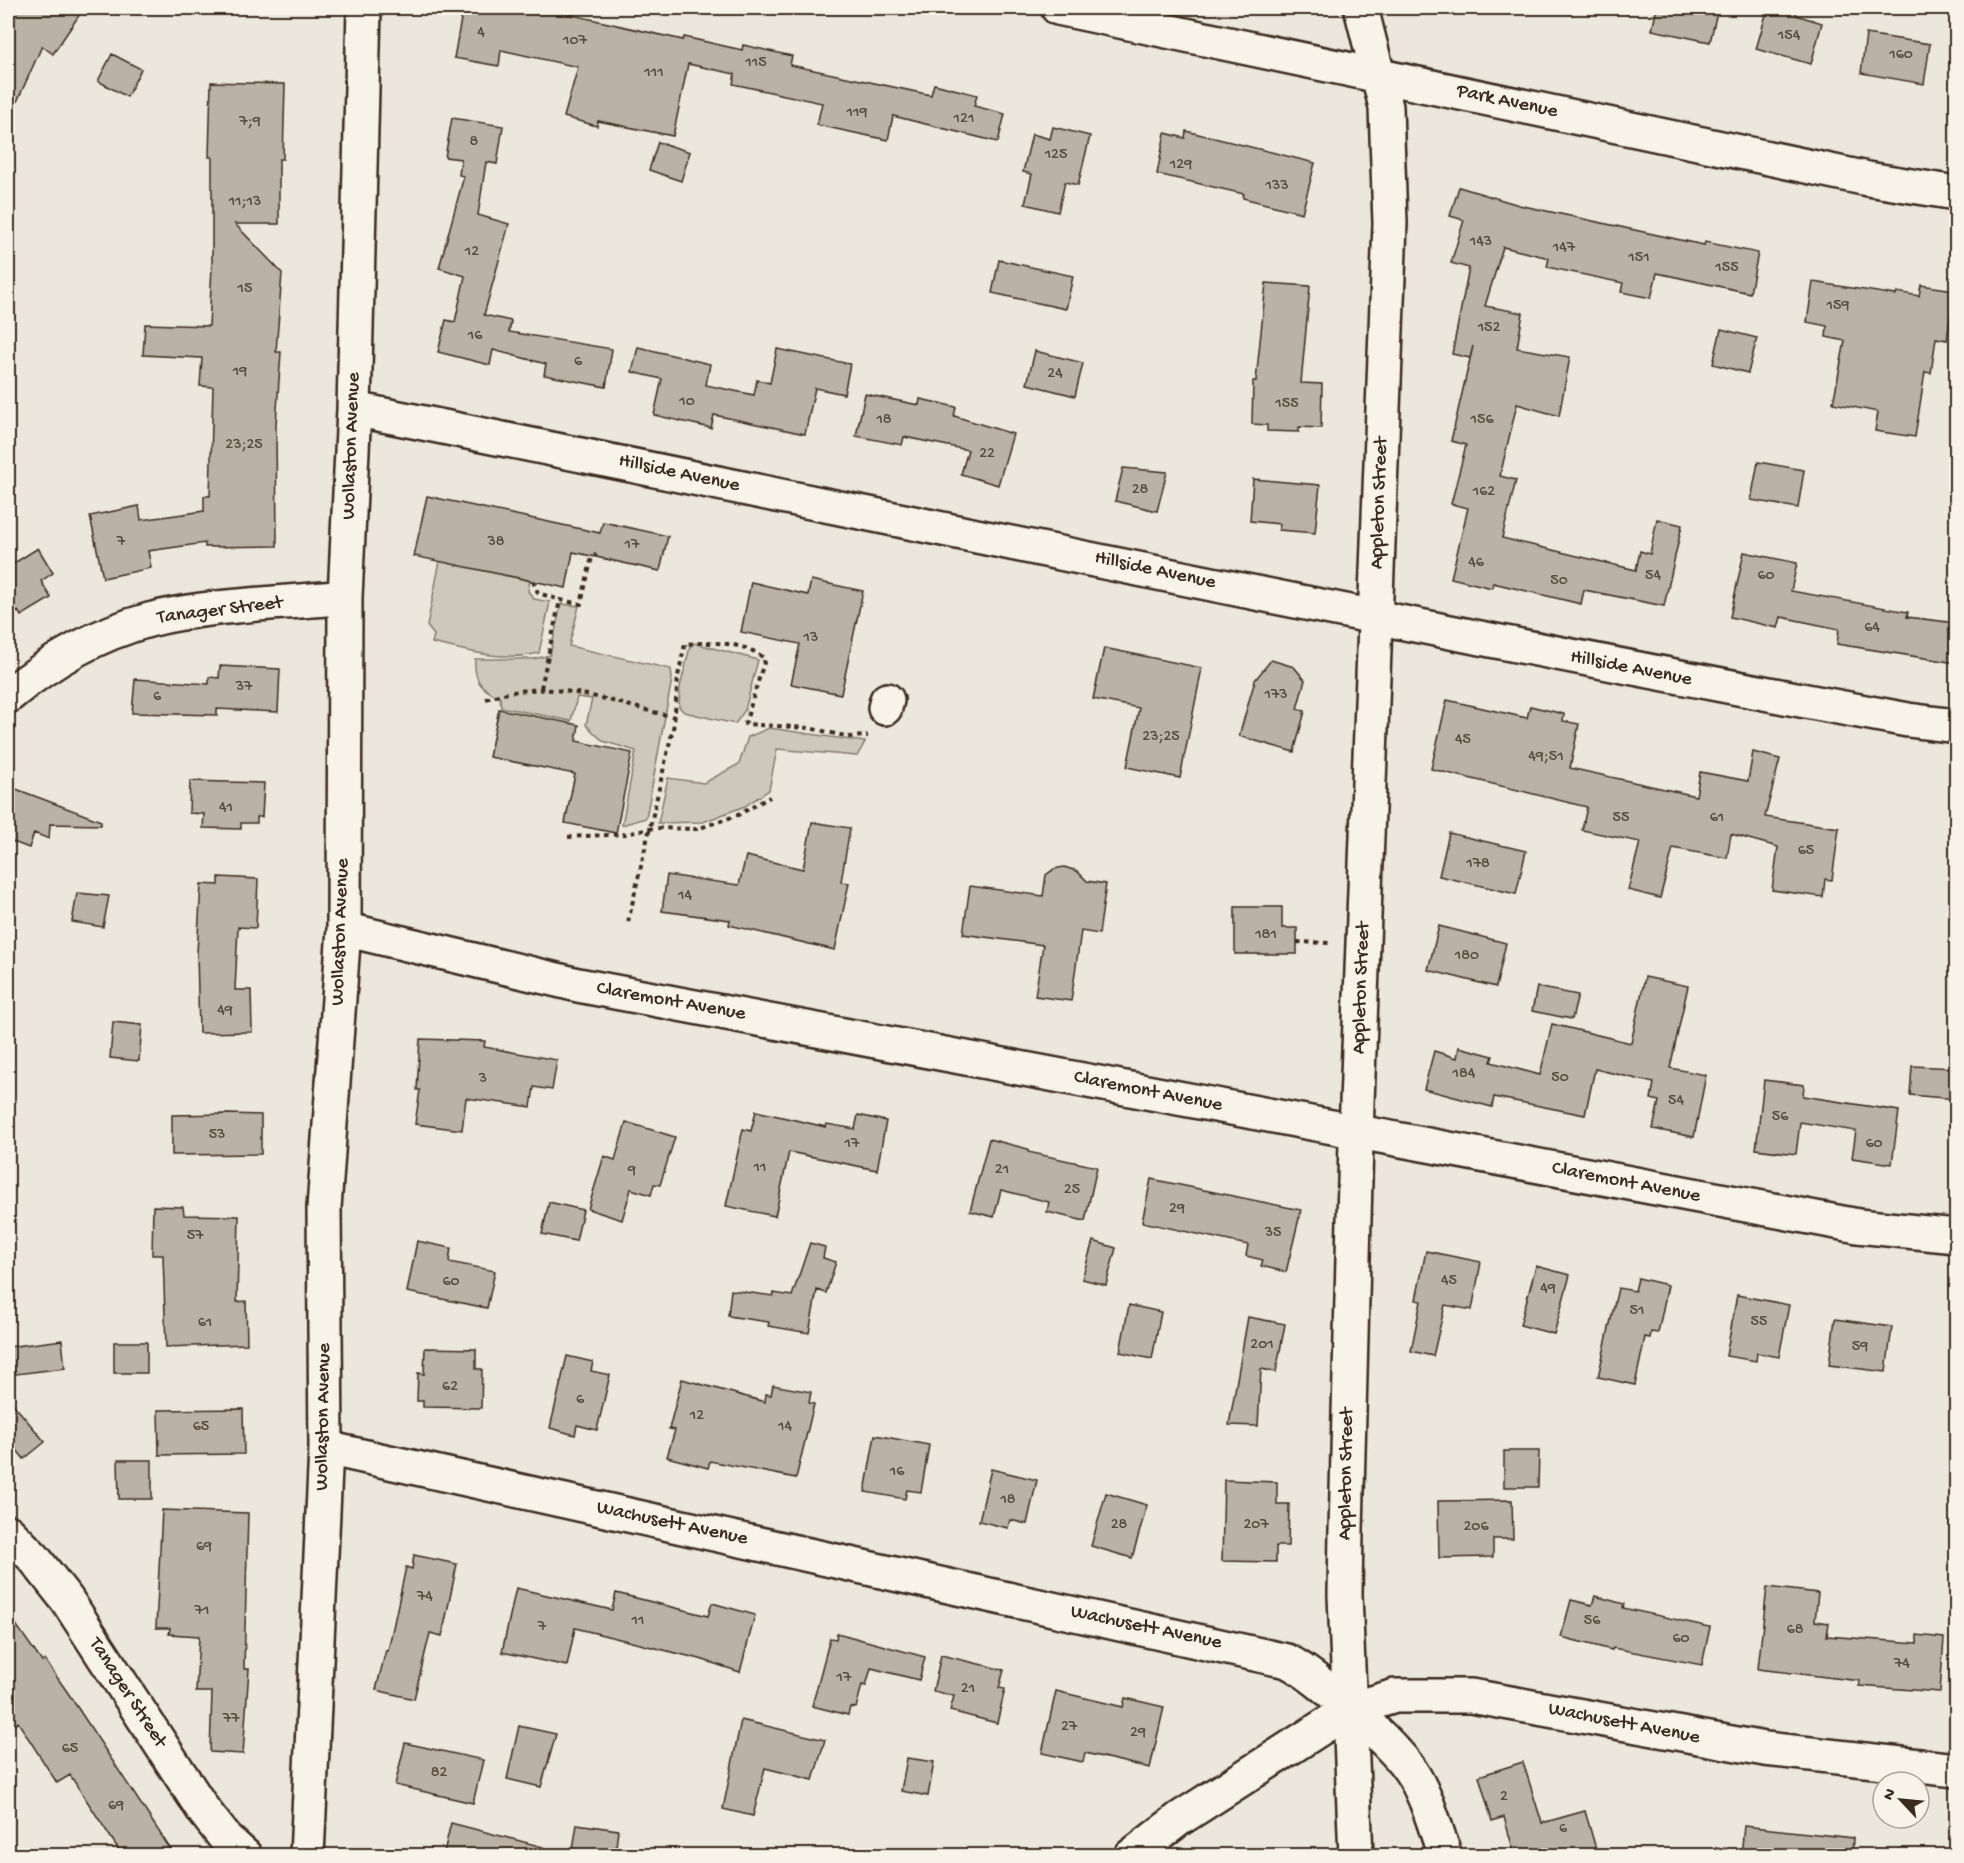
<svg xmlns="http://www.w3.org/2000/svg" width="1964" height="1863" font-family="'Gochi Hand',sans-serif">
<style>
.green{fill:#cec8bc;stroke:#84796d;stroke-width:1.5}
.building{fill:#bab2a7;stroke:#3b2a1e;stroke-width:1.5}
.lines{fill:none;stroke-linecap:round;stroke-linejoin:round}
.minor-casing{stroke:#3b2a1e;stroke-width:38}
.major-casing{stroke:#3b2a1e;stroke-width:38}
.path{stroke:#3b2a1e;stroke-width:4;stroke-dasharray:4.5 4.5;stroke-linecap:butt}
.minor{stroke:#f7f3e8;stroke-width:33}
.major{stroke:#f7f3e8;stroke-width:33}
.labels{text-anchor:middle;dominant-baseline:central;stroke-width:4.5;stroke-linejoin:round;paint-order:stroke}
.number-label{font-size:16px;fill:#5b4c40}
.street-label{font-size:20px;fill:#3b2a1e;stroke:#f7f3e8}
</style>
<rect width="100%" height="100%" fill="#ece7dc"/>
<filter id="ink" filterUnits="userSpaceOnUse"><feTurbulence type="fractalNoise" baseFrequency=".0167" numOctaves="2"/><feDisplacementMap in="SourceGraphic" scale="12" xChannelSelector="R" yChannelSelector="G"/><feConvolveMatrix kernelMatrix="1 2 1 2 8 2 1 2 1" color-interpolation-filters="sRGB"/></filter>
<g filter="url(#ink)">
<path class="green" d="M 440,561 L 530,581 L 528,591 L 534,599 L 550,602 L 539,653 C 502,662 468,651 432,643 L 434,635 L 427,626 Z
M 561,604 L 579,606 L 569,646 L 671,669 L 672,679 L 646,818 L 622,825 L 636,751 L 603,741 L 586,725 L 592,699 L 577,697 L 571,721 L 501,707 L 500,698 C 480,688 474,681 475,659 L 534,659 L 550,655 Z
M 694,643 L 758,660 L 745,710 L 735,724 L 684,712 L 679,707 L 680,687 L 690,647 Z
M 769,728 L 865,742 L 857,756 L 777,749 L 769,790 L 745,806 L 703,822 L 658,823 L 668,778 L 704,783 L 739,764 L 748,737 Z"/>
<path class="building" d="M 8,8 L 84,8 L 53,54 L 42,46 L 8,122 Z
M 463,8 L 542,8 L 683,40 L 684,37 L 742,50 L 743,45 L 792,56 L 790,65 L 931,95 L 934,84 L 977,95 L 974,106 L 1005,114 L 998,142 L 893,116 L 888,140 L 817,125 L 822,103 L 733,84 L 735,74 L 688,64 L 673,136 L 598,121 L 597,126 L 564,117 L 578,67 L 501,50 L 499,66 L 454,58 Z
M 1657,8 L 1718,8 L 1710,42 L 1652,30 Z
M 1768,8 L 1798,8 L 1796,15 L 1822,23 L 1811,64 L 1756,49 Z
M 1866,34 L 1930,44 L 1924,84 L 1861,73 Z
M 112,54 L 141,69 L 127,97 L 98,81 Z
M 211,82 L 285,84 L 283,159 L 279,159 L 279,224 L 235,224 L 282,273 L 276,352 L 281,352 L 276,424 L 277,546 L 205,547 L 205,543 L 148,551 L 151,568 L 103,578 L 90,516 L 139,506 L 141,520 L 204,511 L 204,496 L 210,496 L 213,387 L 200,386 L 202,358 L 143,355 L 145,324 L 209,326 L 212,266 L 212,157 L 209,157 Z
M 452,118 L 503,126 L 497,164 L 486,162 L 478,215 L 509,224 L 484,315 L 511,321 L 509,332 L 612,349 L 606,387 L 544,375 L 546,364 L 493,350 L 490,365 L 438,352 L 446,320 L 455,322 L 465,276 L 439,268 L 464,176 L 459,175 L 461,159 L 445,157 Z
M 1053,127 L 1090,136 L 1078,185 L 1065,182 L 1058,212 L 1025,204 L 1032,174 L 1023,172 L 1032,134 L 1050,139 Z
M 1186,131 L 1315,163 L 1302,213 L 1243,198 L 1244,194 L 1157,174 L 1165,133 L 1185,138 Z
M 658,142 L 690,152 L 681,181 L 649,170 Z
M 1459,187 L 1519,205 L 1704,245 L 1705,242 L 1758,253 L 1750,293 L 1657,273 L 1651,298 L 1621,292 L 1623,283 L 1547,267 L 1549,258 L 1503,247 L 1485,306 L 1523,313 L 1517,348 L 1570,357 L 1559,416 L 1517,404 L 1500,476 L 1516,480 L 1502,538 L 1636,570 L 1640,551 L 1650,554 L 1657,519 L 1682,525 L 1664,606 L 1584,590 L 1581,604 L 1493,583 L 1492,588 L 1451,578 L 1468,508 L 1451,504 L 1466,445 L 1451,441 L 1473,346 L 1470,358 L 1452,354 L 1469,268 L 1451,263 L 1464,220 L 1450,216 Z
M 999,260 L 1073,276 L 1066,309 L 992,293 Z
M 1813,282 L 1896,295 L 1897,292 L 1919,296 L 1921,285 L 1954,290 L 1947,340 L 1936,338 L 1931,373 L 1925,372 L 1915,437 L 1875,431 L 1878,412 L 1833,403 L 1845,341 L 1826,337 L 1827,326 L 1807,322 Z
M 1266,283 L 1310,286 L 1301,383 L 1322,384 L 1321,428 L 1299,427 L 1299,432 L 1267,431 L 1267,425 L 1252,424 L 1253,381 L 1256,381 Z
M 1721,329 L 1757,338 L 1748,373 L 1713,364 Z
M 638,347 L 710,364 L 706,385 L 754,395 L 757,380 L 770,383 L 777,349 L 850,364 L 844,394 L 815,388 L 805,434 L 714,415 L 711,428 L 654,415 L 662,379 L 632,372 Z
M 1035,351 L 1083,363 L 1075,396 L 1027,384 Z
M 865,394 L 919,405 L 920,399 L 956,407 L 954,416 L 1013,434 L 998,485 L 961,474 L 968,450 L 904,437 L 902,445 L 856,436 Z
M 1758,462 L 1804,470 L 1798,508 L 1751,500 Z
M 1123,468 L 1167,472 L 1157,511 L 1115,501 Z
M 1253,479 L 1320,485 L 1315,533 L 1279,530 L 1280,524 L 1250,521 Z
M 427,496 L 600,533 L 603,522 L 668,536 L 660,571 L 573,552 L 566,588 L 414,556 Z
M 38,548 L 53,573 L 41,581 L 51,598 L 21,616 L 18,611 L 8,619 L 8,567 Z
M 1744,552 L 1797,563 L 1791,591 L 1908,612 L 1907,617 L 1956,623 L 1956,663 L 1837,644 L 1839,629 L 1781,617 L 1778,628 L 1730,617 Z
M 811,580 L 863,591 L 841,694 L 791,684 L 800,644 L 741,632 L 751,582 L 808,595 Z
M 1104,648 L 1202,668 L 1180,778 L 1127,767 L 1139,708 L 1093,699 Z
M 1271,660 L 1294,667 L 1305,680 L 1297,709 L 1305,711 L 1294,752 L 1239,736 L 1255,680 Z
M 220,666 L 280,669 L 278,712 L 217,709 L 217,715 L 132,713 L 135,679 L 209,684 L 209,677 L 219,678 Z
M 1447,700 L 1527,718 L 1530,706 L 1564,714 L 1563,721 L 1579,724 L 1570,768 L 1696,796 L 1700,772 L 1748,781 L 1753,752 L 1780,759 L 1765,817 L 1839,828 L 1832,880 L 1825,879 L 1823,897 L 1772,890 L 1778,847 L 1731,834 L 1727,858 L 1673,848 L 1660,898 L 1628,890 L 1640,842 L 1582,830 L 1587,807 L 1431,769 Z
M 499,709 L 579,725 L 576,741 L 632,753 L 616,833 L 565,823 L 575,774 L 489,757 Z
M 190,781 L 264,783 L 262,817 L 257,817 L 257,823 L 241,823 L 241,829 L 203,828 L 204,814 L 189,813 Z
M 8,786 L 101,821 L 101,825 L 50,824 L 49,839 L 34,833 L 29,848 L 8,840 Z
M 812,822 L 850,828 L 841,882 L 849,883 L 835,950 L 729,925 L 730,920 L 662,911 L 667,875 L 739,885 L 746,856 L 803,869 Z
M 1449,833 L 1526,851 L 1516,894 L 1439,876 Z
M 1064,867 L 1077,871 L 1087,881 L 1106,884 L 1099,934 L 1081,931 L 1071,1001 L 1035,996 L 1043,945 L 963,934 L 970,886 L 1043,896 L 1046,875 L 1054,869 Z
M 219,877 L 258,879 L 256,928 L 238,927 L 235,990 L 251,990 L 252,1032 L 199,1033 L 197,953 L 201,884 L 219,885 Z
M 77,893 L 109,896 L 103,927 L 72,922 Z
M 1235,907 L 1282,907 L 1282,928 L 1297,928 L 1297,954 L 1235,954 Z
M 1439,926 L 1506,943 L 1496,987 L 1428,970 Z
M 1645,977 L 1688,986 L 1670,1068 L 1706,1075 L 1694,1137 L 1653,1129 L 1659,1101 L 1651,1099 L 1654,1083 L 1595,1069 L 1585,1115 L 1494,1097 L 1492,1107 L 1424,1089 L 1434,1051 L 1457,1058 L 1459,1047 L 1493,1056 L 1491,1062 L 1540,1075 L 1552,1024 L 1631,1043 Z
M 1537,987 L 1578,995 L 1572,1019 L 1532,1011 Z
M 113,1022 L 142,1025 L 139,1061 L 110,1058 Z
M 420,1039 L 485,1041 L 484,1047 L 557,1060 L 552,1090 L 534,1087 L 531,1107 L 466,1098 L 462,1130 L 415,1124 L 420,1090 L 417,1090 Z
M 1912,1066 L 1956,1068 L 1956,1099 L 1910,1095 Z
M 1764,1080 L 1804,1085 L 1803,1096 L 1899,1111 L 1892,1164 L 1852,1158 L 1856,1131 L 1800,1122 L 1796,1154 L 1756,1149 Z
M 756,1111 L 826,1127 L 827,1124 L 855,1129 L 858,1115 L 886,1121 L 877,1170 L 789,1152 L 775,1216 L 726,1206 L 743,1129 L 751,1131 Z
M 228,1114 L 261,1115 L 261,1154 L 172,1155 L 172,1115 Z
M 626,1122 L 675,1137 L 660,1185 L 654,1184 L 651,1195 L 631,1189 L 622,1220 L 588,1209 L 604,1156 L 615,1160 Z
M 989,1139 L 1028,1149 L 1028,1152 L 1097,1167 L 1085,1221 L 1047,1212 L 1049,1202 L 1001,1190 L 994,1217 L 970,1211 Z
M 1151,1179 L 1301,1210 L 1286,1272 L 1261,1266 L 1263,1260 L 1246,1256 L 1248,1245 L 1142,1222 Z
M 549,1202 L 583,1210 L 576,1241 L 542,1234 Z
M 153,1206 L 183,1207 L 184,1215 L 239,1216 L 237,1302 L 246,1301 L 247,1344 L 166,1347 L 163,1255 L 152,1255 Z
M 417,1241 L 451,1248 L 449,1262 L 495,1271 L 487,1308 L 407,1292 Z
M 1093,1241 L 1116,1248 L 1106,1285 L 1082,1279 Z
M 810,1243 L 825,1247 L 823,1258 L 836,1262 L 826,1293 L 817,1290 L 809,1333 L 768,1326 L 769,1322 L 728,1316 L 731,1290 L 773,1296 L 774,1293 L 792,1296 Z
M 1426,1251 L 1481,1262 L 1472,1310 L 1445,1305 L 1433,1356 L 1411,1351 L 1421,1301 L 1416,1300 Z
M 1536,1266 L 1570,1275 L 1554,1334 L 1520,1325 Z
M 1638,1278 L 1668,1285 L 1658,1333 L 1651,1332 L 1650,1338 L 1645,1337 L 1635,1385 L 1598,1377 L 1618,1288 L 1635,1291 Z
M 1737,1295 L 1789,1305 L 1779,1357 L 1757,1353 L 1756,1361 L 1726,1356 Z
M 1129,1305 L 1161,1312 L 1152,1359 L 1120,1352 Z
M 1248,1317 L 1285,1324 L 1276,1372 L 1261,1369 L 1258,1426 L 1229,1425 Z
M 1835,1319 L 1892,1327 L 1886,1372 L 1829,1365 Z
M 62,1340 L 65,1368 L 8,1375 L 8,1347 Z
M 114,1342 L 147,1342 L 147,1373 L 114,1373 Z
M 425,1348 L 476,1349 L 476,1369 L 482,1369 L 481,1408 L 423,1407 L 423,1401 L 417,1401 L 418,1373 L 424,1374 Z
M 567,1356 L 593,1362 L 591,1371 L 610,1375 L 597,1430 L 577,1425 L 575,1435 L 550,1428 Z
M 682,1379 L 765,1402 L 766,1394 L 771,1395 L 773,1385 L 811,1392 L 809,1403 L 814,1404 L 796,1478 L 710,1461 L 708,1468 L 667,1457 L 675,1430 L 669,1429 Z
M 8,1398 L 45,1442 L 24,1459 L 8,1439 Z
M 243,1409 L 244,1454 L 159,1455 L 158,1410 Z
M 875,1435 L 929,1445 L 921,1492 L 907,1490 L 905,1499 L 865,1492 Z
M 1504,1451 L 1539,1451 L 1538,1487 L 1504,1487 Z
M 118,1460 L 152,1460 L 152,1499 L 119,1499 Z
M 991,1469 L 1037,1480 L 1027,1524 L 1010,1520 L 1008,1528 L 979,1521 Z
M 1224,1480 L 1277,1482 L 1277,1504 L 1289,1504 L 1288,1546 L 1276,1546 L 1276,1562 L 1222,1561 Z
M 1106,1493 L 1147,1505 L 1132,1558 L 1091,1546 Z
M 1512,1500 L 1513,1539 L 1493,1539 L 1493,1557 L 1439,1558 L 1438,1501 Z
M 162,1510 L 248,1513 L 244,1669 L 249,1669 L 243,1754 L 210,1752 L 212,1692 L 196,1692 L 199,1636 L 169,1634 L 170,1628 L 156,1628 Z
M 414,1555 L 457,1564 L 442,1636 L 430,1633 L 414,1699 L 376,1690 L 386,1650 L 388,1651 L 406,1567 L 412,1569 Z
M 1767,1587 L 1818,1593 L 1815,1621 L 1829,1623 L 1827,1636 L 1917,1643 L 1917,1635 L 1944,1638 L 1940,1692 L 1859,1686 L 1860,1681 L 1758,1669 Z
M 516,1588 L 612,1610 L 616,1593 L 708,1616 L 712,1603 L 755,1615 L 740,1672 L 700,1659 L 575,1628 L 567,1666 L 502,1652 Z
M 1595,1596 L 1624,1604 L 1623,1608 L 1710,1627 L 1702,1665 L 1613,1648 L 1612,1650 L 1561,1637 L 1571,1600 L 1592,1605 Z
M 8,1613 L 42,1662 L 45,1660 L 68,1693 L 175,1856 L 123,1856 L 70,1775 L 57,1783 L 18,1722 L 8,1730 Z
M 837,1633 L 925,1657 L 919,1680 L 871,1668 L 866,1686 L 862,1685 L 856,1708 L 850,1707 L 848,1715 L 812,1706 L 830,1638 L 836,1639 Z
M 941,1655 L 1004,1670 L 999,1688 L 1005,1689 L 997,1723 L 950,1711 L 954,1696 L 933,1691 Z
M 1056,1691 L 1123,1707 L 1125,1698 L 1164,1707 L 1150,1768 L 1085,1753 L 1083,1762 L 1042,1753 Z
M 741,1720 L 825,1740 L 813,1780 L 765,1768 L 753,1816 L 723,1809 Z
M 519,1726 L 556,1734 L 541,1787 L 507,1779 Z
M 405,1743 L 483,1760 L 473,1803 L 395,1785 Z
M 907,1758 L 934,1762 L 928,1796 L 901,1791 Z
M 1523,1762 L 1542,1823 L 1585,1811 L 1596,1849 L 1575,1856 L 1515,1856 L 1504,1817 L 1492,1821 L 1479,1776 Z
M 451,1823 L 543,1847 L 541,1856 L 443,1856 Z
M 577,1824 L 618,1830 L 615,1856 L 572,1856 Z
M 1744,1826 L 1853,1838 L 1852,1856 L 1741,1856 Z"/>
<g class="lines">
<g class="minor-casing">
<path id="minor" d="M 354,409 C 872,513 1388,624 1908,720 L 1956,726
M 8,696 C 49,662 97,634 149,620 C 212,604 281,604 345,597
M 885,708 L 887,700
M 344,929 L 578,985 L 1858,1226 L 1956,1236
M 326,1448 L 1287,1661 C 1316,1675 1392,1743 1410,1770 C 1427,1795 1435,1827 1445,1856
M 8,1532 L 34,1558 L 67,1600 L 204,1811 L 226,1839 L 245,1856
M 307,1856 L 326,1448 L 324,1208 L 344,929 L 345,597 L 354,409 L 364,8
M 1131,1856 L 1179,1819 L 1349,1710 L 1395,1696 L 1471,1696 L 1765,1749 L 1956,1770
M 1356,1856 L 1345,1595 L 1346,1530 L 1357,1103 L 1390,223 L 1386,107 L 1361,8"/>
</g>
<g class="major-casing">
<path id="major" d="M 1058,8 L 1868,179 L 1956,193"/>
</g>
<path class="path" d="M 533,581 L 538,593 L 560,600
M 541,688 L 560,600 L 581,604 L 591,561 L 596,554
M 486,699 C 554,675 608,703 675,717
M 568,837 L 626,834 L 654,828 L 697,829 L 738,815 L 770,797
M 628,922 L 674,724 L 678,676 L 685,644 C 710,642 745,641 765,659 L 745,724 L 809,728 L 850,737 L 868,736
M 1297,942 L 1332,943"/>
<use href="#minor" class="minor"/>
<use href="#major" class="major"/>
</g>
</g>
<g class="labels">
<g class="number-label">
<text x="481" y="33">4</text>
<text x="1789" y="36">154</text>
<text x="575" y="41">107</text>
<text x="1901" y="55">160</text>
<text x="756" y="63">115</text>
<text x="654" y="73">111</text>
<text x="857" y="113">119</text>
<text x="964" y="119">121</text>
<text x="250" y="122">7;9</text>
<text x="474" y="142">8</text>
<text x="1056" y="155">125</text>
<text x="1181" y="165">129</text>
<text x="1277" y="186">133</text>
<text x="245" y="202">11;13</text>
<text x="1481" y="242">143</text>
<text x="1564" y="248">147</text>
<text x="472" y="252">12</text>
<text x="1639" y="258">151</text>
<text x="1727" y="268">155</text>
<text x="245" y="289">15</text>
<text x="1838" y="306">159</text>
<text x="1489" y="328">152</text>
<text x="475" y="336">16</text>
<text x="578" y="362">6</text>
<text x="240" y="372">19</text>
<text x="1055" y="374">24</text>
<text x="687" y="402">10</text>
<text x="1287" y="404">155</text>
<text x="884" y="420">18</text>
<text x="1482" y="420">156</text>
<text x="244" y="445">23;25</text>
<text x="987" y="454">22</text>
<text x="1140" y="490">28</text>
<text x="1484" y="492">162</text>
<text x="121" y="542">7</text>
<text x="496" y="542">38</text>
<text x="632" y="545">17</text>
<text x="1476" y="563">46</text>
<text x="1653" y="576">54</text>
<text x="1766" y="576">60</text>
<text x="1559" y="581">50</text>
<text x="1872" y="628">64</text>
<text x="811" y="638">13</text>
<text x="244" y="687">37</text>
<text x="1276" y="695">173</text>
<text x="157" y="697">6</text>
<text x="1161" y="737">23;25</text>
<text x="1463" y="740">45</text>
<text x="1546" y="757">49;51</text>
<text x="226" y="808">41</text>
<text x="1621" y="818">55</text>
<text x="1717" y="818">61</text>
<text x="1806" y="851">65</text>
<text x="1478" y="864">178</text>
<text x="685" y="896">14</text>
<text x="1266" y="935">181</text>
<text x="1467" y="956">180</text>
<text x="225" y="1011">49</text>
<text x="1464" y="1074">184</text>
<text x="1560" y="1078">50</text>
<text x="483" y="1079">3</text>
<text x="1676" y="1101">54</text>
<text x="1780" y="1117">56</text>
<text x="217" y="1135">53</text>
<text x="852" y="1144">17</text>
<text x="1874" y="1144">60</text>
<text x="760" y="1168">11</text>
<text x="1002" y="1170">21</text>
<text x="632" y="1171">9</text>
<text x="1072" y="1190">25</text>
<text x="1177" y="1209">29</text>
<text x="1273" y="1233">35</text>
<text x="195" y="1236">57</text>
<text x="1449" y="1281">45</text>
<text x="451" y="1282">60</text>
<text x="1548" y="1289">49</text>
<text x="1637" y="1311">51</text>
<text x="1759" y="1322">55</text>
<text x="205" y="1323">61</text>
<text x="1262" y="1345">201</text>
<text x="1860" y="1347">59</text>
<text x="450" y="1387">62</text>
<text x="580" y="1400">6</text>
<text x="697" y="1416">12</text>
<text x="201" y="1427">65</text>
<text x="785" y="1427">14</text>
<text x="897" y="1472">16</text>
<text x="1008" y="1500">18</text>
<text x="1119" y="1525">28</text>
<text x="1256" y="1525">207</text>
<text x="1476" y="1527">206</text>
<text x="204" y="1547">69</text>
<text x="425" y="1597">74</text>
<text x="202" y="1611">71</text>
<text x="638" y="1621">11</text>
<text x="1592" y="1621">56</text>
<text x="542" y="1627">7</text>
<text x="1795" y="1630">68</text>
<text x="1681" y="1639">60</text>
<text x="1902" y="1664">74</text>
<text x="844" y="1678">17</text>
<text x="968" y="1689">21</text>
<text x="231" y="1719">77</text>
<text x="1069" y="1727">27</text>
<text x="1138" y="1733">29</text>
<text x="70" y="1749">65</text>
<text x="439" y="1773">82</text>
<text x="1504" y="1797">2</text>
<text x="116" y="1806">69</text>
<text x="1563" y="1829">6</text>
</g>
<g class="street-label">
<text transform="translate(1507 102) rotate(12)">Park Avenue</text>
<text transform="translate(352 446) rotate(-88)">Wollaston Avenue</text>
<text transform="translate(679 474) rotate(12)">Hillside Avenue</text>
<text transform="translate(1380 503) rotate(-88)">Appleton Street</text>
<text transform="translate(1155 571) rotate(12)">Hillside Avenue</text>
<text transform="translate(220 611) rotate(-7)">Tanager Street</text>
<text transform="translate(1631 669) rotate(11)">Hillside Avenue</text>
<text transform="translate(341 932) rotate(-88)">Wollaston Avenue</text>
<text transform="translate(1362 988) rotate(-88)">Appleton Street</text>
<text transform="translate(671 1002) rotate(10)">Claremont Avenue</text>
<text transform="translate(1148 1092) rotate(11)">Claremont Avenue</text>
<text transform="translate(1626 1183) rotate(11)">Claremont Avenue</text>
<text transform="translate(324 1417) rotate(-89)">Wollaston Avenue</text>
<text transform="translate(1347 1474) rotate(-89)">Appleton Street</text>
<text transform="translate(672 1524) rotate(12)">Wachusett Avenue</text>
<text transform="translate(1146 1628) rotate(12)">Wachusett Avenue</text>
<text transform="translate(127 1693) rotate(57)">Tanager Street</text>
<text transform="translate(1624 1724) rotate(11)">Wachusett Avenue</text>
</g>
</g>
<rect width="1964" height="1863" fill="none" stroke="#f7f3e8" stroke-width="30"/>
<rect x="15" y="15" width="1934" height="1833" fill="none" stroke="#3b2a1e" stroke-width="2" filter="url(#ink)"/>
<g transform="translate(1901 1800) rotate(296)"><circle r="28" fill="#f7f3e8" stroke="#aca397" stroke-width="1.5"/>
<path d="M0-4.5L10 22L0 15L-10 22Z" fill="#3b2a1e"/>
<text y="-9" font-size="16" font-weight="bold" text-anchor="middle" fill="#3b2a1e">N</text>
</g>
</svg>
